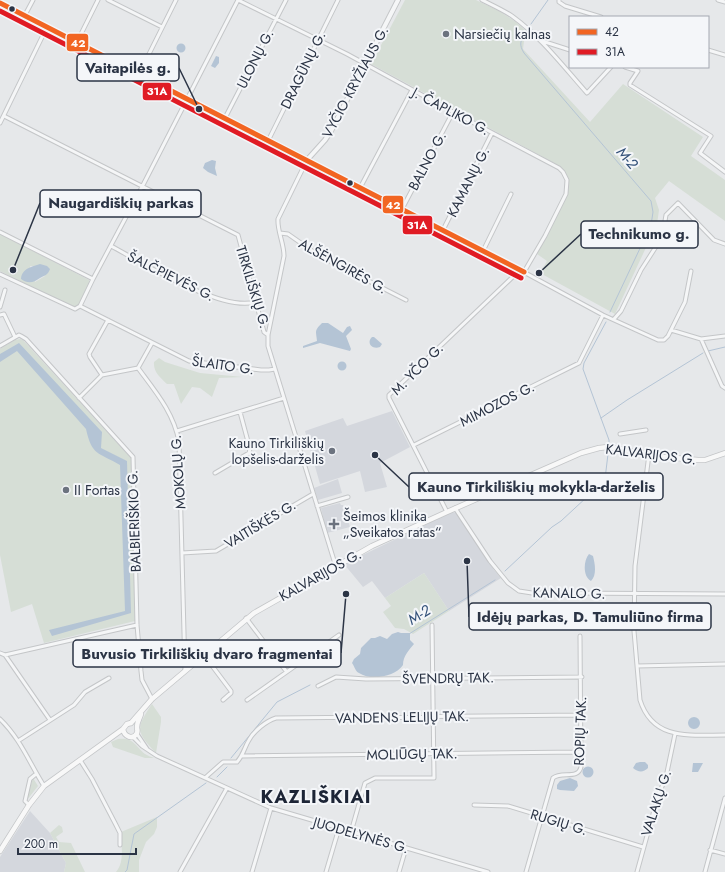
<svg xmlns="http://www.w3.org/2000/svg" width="725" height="872" font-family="Jost,sans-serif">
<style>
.built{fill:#d4d7dd}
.green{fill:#d6ded6;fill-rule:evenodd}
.water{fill:#b4c4d5}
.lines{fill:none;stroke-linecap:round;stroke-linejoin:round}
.stream{stroke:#b4c4d5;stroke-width:1}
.minor-casing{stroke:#c4c6c8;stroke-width:5}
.tertiary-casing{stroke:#c4c6c8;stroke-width:6}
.secondary-casing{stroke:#c4c6c8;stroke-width:6}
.minor{stroke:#f5f6f7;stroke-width:3}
.tertiary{stroke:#f5f6f7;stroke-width:4}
.secondary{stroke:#f8f8f8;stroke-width:4.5}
.bus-1-casing{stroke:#f4f6f9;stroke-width:8}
.bus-2-casing{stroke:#f4f6f9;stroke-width:8}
.bus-1{stroke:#f26522;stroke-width:5}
.bus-2{stroke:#e01b24;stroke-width:5}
.bus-dot{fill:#2b3445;stroke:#f4f6f9;stroke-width:1.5}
.poi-dot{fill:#6c737f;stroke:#f4f6f9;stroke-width:1.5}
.labels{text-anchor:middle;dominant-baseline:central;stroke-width:4;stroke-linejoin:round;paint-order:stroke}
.poi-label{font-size:14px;fill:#2b3445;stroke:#f4f6f9;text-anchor:start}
.street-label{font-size:14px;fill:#2b3445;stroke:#f4f6f9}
.water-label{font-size:15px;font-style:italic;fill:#34527a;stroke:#f4f6f9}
.district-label{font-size:18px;font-weight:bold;letter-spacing:1px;fill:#1d2536;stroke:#f4f6f9}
.leader{fill:none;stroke:#2b3445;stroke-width:1.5}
.callout-dot{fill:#2b3445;stroke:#f4f6f9;stroke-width:1.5}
.callout{fill:#f4f6f9;stroke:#2b3445;stroke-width:1.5}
.callout-label{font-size:15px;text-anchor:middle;font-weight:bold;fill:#2b3445}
.line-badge{stroke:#f4f6f9;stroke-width:1.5}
.badge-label{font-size:11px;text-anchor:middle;font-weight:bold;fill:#fff}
</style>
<rect width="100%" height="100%" fill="#e6e8ea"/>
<path class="built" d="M 392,411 L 410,447 L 380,463 L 387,487 L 365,492 L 360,471 L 320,484 L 305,431 L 343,418 L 347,426 Z
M 338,479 L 342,493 L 318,500 L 314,488 Z
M 340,503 L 341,505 L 343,505 L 350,527 L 327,533 L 321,508 Z
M 452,512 L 457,513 L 494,570 L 501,578 L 449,611 L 424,573 L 385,598 L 372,581 L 363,587 L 344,564 Z
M 30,811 L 50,833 L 66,863 L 64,872 L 0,872 L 0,857 Z"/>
<path class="green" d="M 405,0 L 476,0 L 499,11 L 516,22 L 529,34 L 524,41 L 523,49 L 590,122 L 623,84 L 703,137 L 691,156 L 725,180 L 725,221 L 669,181 L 655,198 L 659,210 L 657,224 L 615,314 L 540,273 L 547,261 L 537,254 L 567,196 C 571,181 566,171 554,163 L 371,64 Z
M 0,234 L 89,280 L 89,283 L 78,306 L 75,307 L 70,306 L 0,271 ZM 30,266 L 36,266 L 45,276 L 35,282 Z
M 20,339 L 23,340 L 131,458 L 135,621 L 44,643 L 32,604 L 11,612 L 0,555 L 0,349 L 15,340 Z
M 159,358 L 165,362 L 200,373 L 243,377 L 219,378 L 212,397 L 200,388 L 192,387 L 181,404 L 174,384 L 167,384 C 161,378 153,372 154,362 Z
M 424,573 L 449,611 L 413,634 L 404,629 L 395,628 L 383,612 L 391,606 L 385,598 Z
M 152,704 L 161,717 L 161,722 L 156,753 C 135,731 136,728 152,704 Z
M 118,739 C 134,737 135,746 145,754 C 148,756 152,757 154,758 L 145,758 L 113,747 L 111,742 Z
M 33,778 L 38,786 L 27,800 L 27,798 Z
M 157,817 L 157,827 L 154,834 L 146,842 L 139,860 L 139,872 L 116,872 C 125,862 121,845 121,832 Z
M 59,825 L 62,827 L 63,832 L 56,837 L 59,842 L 71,843 L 85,872 L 64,872 L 66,863 L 50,833 Z"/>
<path class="water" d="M176.5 48a4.5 4.5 0 1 1 9 0a4.5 4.5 0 1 1-9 0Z
M 216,56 L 219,57 L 219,63 L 215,68 L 211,66 Z
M 212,160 L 216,161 L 215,168 L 217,176 L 208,172 L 203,168 L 205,163 Z
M 40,264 L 47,266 L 50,269 C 48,275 45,275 40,278 C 33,283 28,284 21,279 C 22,268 32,267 40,264 Z
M 322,323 L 328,323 L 343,333 L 347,327 L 350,326 L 352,330 L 346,336 L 351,349 L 350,351 L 320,343 L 303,348 L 303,346 L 317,341 C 316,331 314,331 322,323 Z
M 372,337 L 374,337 L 382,344 L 380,347 C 372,350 366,343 372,337 Z
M 19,343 L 102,432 L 101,448 L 127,461 L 131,613 L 52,636 L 49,630 L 125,611 L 120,465 C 98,452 92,456 86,429 L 17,351 L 0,362 L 0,354 Z
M337.5 366a4.5 4.5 0 1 1 9 0a4.5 4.5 0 1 1-9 0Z
M 589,554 L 593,556 C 595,564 597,575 591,581 C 583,577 583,561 589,554 Z
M 398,632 L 401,633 L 410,633 L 410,640 L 414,644 C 409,650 403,656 403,665 C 395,677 371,681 359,673 C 355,671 355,667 352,663 L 354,659 L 360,654 L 361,648 L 371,638 L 375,638 L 380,636 L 387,639 L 392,634 Z
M688 723a6 6 0 1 1 12 0a6 6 0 1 1-12 0Z
M 640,762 L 645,762 L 648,765 L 648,768 C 643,773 638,772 633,768 L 636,763 Z
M 693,763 L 703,763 L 698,772 L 692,772 Z
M582.5 772a5.5 5.5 0 1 1 11 0a5.5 5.5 0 1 1-11 0Z
M 570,778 L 577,781 L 578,786 L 574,791 L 560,790 L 557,789 L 557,785 L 560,781 Z"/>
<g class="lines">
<path class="stream" d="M 531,24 L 548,0
M 525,34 C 520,41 519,45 524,53 L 651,201 L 653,212 L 651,225 L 610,312
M 606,322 L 584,363 L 583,369 L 609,440 L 609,444
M 708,351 L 725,347
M 601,418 L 627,400 L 703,353
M 505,571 L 552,527 L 561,521 L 601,484 L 605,479 L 608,454
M 409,634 L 495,580
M 231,758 L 277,702 L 310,685
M 217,777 L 227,767
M 125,872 L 127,870 L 134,834 L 206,783"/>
<g class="minor-casing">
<path id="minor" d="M 108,0 L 162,27
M 238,0 L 347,54 L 453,112 L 559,168 L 563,172 L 567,180 L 566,194 L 545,236 L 524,272
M 482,0 C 492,5 503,10 512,16 C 541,37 563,66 587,93 L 611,67
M 559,0 L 559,2 L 565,6 L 601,17
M 718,0 L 725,2
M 25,15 L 33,0
M 542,41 L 570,50
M 77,42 L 98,0
M 708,50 L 725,55
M 625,67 L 638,71 L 630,83 L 630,85 L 711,136 L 700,153 L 725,172
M 139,74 L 176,0
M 4,116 L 238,235 L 264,332 L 268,335
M 225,118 L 286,0
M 0,123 L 47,27
M 268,141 L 338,0
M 360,188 L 412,90
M 402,209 L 453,112
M 443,230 L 492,133
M 0,232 L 93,279
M 280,233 L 288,234 L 318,255 L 406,300
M 111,246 C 143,263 221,312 255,302
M 483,251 L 511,194
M 0,274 L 75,309 L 80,306 L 93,279 L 142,187 L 238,0
M 80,306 L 189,361 L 261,370 L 269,370 L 275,369
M 0,307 L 5,290
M 0,315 L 4,314 L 15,337
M 614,319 L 621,311 L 641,270 L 659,242 L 663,233 L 666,215 L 678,203 L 714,240 L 725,244
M 108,320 L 89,354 L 90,357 L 102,375 L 138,368 C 155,391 174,413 179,442 L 185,671
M 671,330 L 701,339 L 725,336
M 701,339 L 722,386 L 725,388
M 0,346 L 19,335 L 21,336 L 26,339 L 133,457 L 137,625 L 141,671 L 142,680 L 152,699
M 138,368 L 152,343
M 79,398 L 102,375
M 177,431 L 284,398
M 620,434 L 646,430
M 414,445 L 579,363 L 603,315
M 649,454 L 635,566 L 634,631 L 640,700 C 653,741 690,735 725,735
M 215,473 L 249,453 L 250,449 L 240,412
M 317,506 L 348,497
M 455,508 L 490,561 L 508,583 L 519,591 L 532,593 L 561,593 L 725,594
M 447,512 L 389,398 L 389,395 L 520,270
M 182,553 L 216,551 L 313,494
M 336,567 L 268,346 L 268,335 L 284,256 C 284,243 277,231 278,219 L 307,160 L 520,270 L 603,315 L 658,340 L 664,340 L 668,336 L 685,302 L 691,271
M 246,618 L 286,671
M 0,653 L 5,655 L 137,625
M 5,655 L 50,720
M 204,655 L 231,691 L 231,693 L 223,700
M 637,666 L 725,664
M 318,686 L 336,677 L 366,679 L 582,677
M 247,700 L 339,635
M 0,719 C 20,738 30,764 44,786
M 137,734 L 147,749
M 133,737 L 142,746 L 157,756 L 271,808 L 488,872
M 18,741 L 74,705 L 85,692 L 109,678
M 242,756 L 582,752
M 80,760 L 92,779 L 116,825 L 120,833 L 120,845
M 206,777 L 223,762 L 237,762 C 244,754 244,748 249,740 C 254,731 266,721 276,718 L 582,715
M 29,805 L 25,801 L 30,779 L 36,774
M 474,805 L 508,806 L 643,847
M 351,832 L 365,783 L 375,778 L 434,778 L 432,625
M 710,850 L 725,854
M 180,872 L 227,788
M 252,872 L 271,808
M 326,872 L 339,828
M 399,872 L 406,848
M 526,872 L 553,778 C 562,771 578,780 581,767 L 580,636
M 637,872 L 658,796 L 666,777 L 675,734
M 705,872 L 725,798"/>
</g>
<g class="tertiary-casing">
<path id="tertiary" d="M 0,3 L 307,160 L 325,140 L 331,131 L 398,0"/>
</g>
<g class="secondary-casing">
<path id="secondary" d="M 131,723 L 152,699 L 254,613 L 372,546 L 447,512 L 581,453 L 599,448 L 608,447 L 664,457 L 698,460 L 705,460 L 725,453
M 123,729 C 124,736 133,741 137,733 C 138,730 137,730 137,727 C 137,722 140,718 141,714
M 0,851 L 29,805 L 44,786 L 123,729 L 127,724 L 131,723"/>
</g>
<use href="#minor" class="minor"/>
<use href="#tertiary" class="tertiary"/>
<use href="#secondary" class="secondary"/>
<g class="bus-1-casing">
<path id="bus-1" d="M 0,3 L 524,272"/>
</g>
<g class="bus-2-casing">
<path id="bus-2" d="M 0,11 L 521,278"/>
</g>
<use href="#bus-1" class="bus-1"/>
<use href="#bus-2" class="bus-2"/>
</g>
<g class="bus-dot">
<circle cx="12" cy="9" r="3.5"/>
<circle cx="350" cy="183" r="3.5"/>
</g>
<g class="poi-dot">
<circle cx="446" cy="34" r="4"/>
<circle cx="332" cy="451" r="4"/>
<circle cx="66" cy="490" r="4"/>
<path d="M332 518h4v4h4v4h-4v4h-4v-4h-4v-4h4z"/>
</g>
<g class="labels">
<g class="poi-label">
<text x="454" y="34">Narsiečių kalnas</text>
<text x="324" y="443" text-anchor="end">Kauno Tirkiliškių<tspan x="324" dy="16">lopšelis-darželis</tspan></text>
<text x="74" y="490">II Fortas</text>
<text x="343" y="516">Šeimos klinika<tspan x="343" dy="16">„Sveikatos ratas“</tspan></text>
</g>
<g class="street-label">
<text transform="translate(255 59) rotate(-63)">ULONŲ G.</text>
<text transform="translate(303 70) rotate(-64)">DRAGŪNŲ G.</text>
<text transform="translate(355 82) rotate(-62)">VYČIO KRYŽIAUS G.</text>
<text transform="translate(451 111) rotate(28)">J. ČAPLIKO G.</text>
<text transform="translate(427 161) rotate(-62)">BALNO G.</text>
<text transform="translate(468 182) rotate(-63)">KAMANŲ G.</text>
<text transform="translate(343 266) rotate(29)">ALŠĖNGIRĖS G.</text>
<text transform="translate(171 276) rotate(26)">ŠALČPIEVĖS G.</text>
<text transform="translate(253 287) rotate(73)">TIRKILIŠKIŲ G.</text>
<text transform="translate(223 365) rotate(8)">ŠLAITO G.</text>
<text transform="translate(417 369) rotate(-45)">M. YČO G.</text>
<text transform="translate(497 404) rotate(-27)">MIMOZOS G.</text>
<text transform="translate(651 454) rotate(7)">KALVARIJOS G.</text>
<text transform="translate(178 472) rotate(-94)">MOKOLŲ G.</text>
<text transform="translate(134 521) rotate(-92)">BALBIERIŠKIO G.</text>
<text transform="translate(260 524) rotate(-31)">VAITIŠKĖS G.</text>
<text transform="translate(320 575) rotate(-29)">KALVARIJOS G.</text>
<text transform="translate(569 593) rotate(1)">KANALO G.</text>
<text transform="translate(448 678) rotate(-1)">ŠVENDRŲ TAK.</text>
<text transform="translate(402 717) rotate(-1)">VANDENS LELIJŲ TAK.</text>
<text transform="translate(580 731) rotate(-88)">ROPIŲ TAK.</text>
<text transform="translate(412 754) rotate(-1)">MOLIŪGŲ TAK.</text>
<text transform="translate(656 803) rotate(-72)">VALAKŲ G.</text>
<text transform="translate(559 822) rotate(17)">RUGIŲ G.</text>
<text transform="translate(361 835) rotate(16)">JUODELYNĖS G.</text>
</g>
<g class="water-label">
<text transform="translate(627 158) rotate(49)">M-2</text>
<text transform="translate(419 615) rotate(-32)">M-2</text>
</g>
<g class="district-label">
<text x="316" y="797">KAZLIŠKIAI</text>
</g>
</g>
<path class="leader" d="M199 109L179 68M13 270L40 203M539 273L581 234M375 455L409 487M467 561L469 617M346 594L341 653"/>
<g class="callout-dot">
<circle cx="199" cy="109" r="4"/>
<circle cx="13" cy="270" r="4"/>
<circle cx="539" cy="273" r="4"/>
<circle cx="375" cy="455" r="4"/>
<circle cx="467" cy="561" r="4"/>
<circle cx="346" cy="594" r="4"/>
</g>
<g class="callout">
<rect x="77" y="54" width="102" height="27" rx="4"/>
<rect x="40" y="190" width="161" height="27" rx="4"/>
<rect x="581" y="221" width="117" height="27" rx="4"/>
<rect x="409" y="473" width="254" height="27" rx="4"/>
<rect x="469" y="603" width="242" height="27" rx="4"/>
<rect x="73" y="640" width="268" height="27" rx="4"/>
</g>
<g class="callout-label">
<text x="128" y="73">Vaitapilės g.</text>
<text x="121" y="208">Naugardiškių parkas</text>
<text x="639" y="239">Technikumo g.</text>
<text x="536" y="492">Kauno Tirkiliškių mokykla-darželis</text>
<text x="590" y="622">Idėjų parkas, D. Tamuliūno firma</text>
<text x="207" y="659">Buvusio Tirkiliškių dvaro fragmentai</text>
</g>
<g class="line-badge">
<rect x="66" y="33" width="23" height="19" rx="4" fill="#f26522"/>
<rect x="142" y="82" width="30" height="19" rx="4" fill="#e01b24"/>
<rect x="382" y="195" width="22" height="19" rx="4" fill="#f26522"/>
<rect x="402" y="215" width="31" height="20" rx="4" fill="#e01b24"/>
</g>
<g class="badge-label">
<text x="78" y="47">42</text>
<text x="157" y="95">31A</text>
<text x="393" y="209">42</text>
<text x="417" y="229">31A</text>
</g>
<rect x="569" y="16" width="140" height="52" fill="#f4f6f9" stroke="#a4a8b1"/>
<rect x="577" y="29" width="20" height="6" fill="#f26522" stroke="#a4a8b1"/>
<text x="605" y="36" font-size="12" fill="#2b3445">42</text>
<rect x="577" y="49" width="20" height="6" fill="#e01b24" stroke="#a4a8b1"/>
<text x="605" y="56" font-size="12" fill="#2b3445">31A</text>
<path d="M18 848v6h118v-6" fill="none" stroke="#2b3445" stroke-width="2"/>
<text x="24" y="848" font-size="12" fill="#2b3445" stroke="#f4f6f9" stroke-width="3" paint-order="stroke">200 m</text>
</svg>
